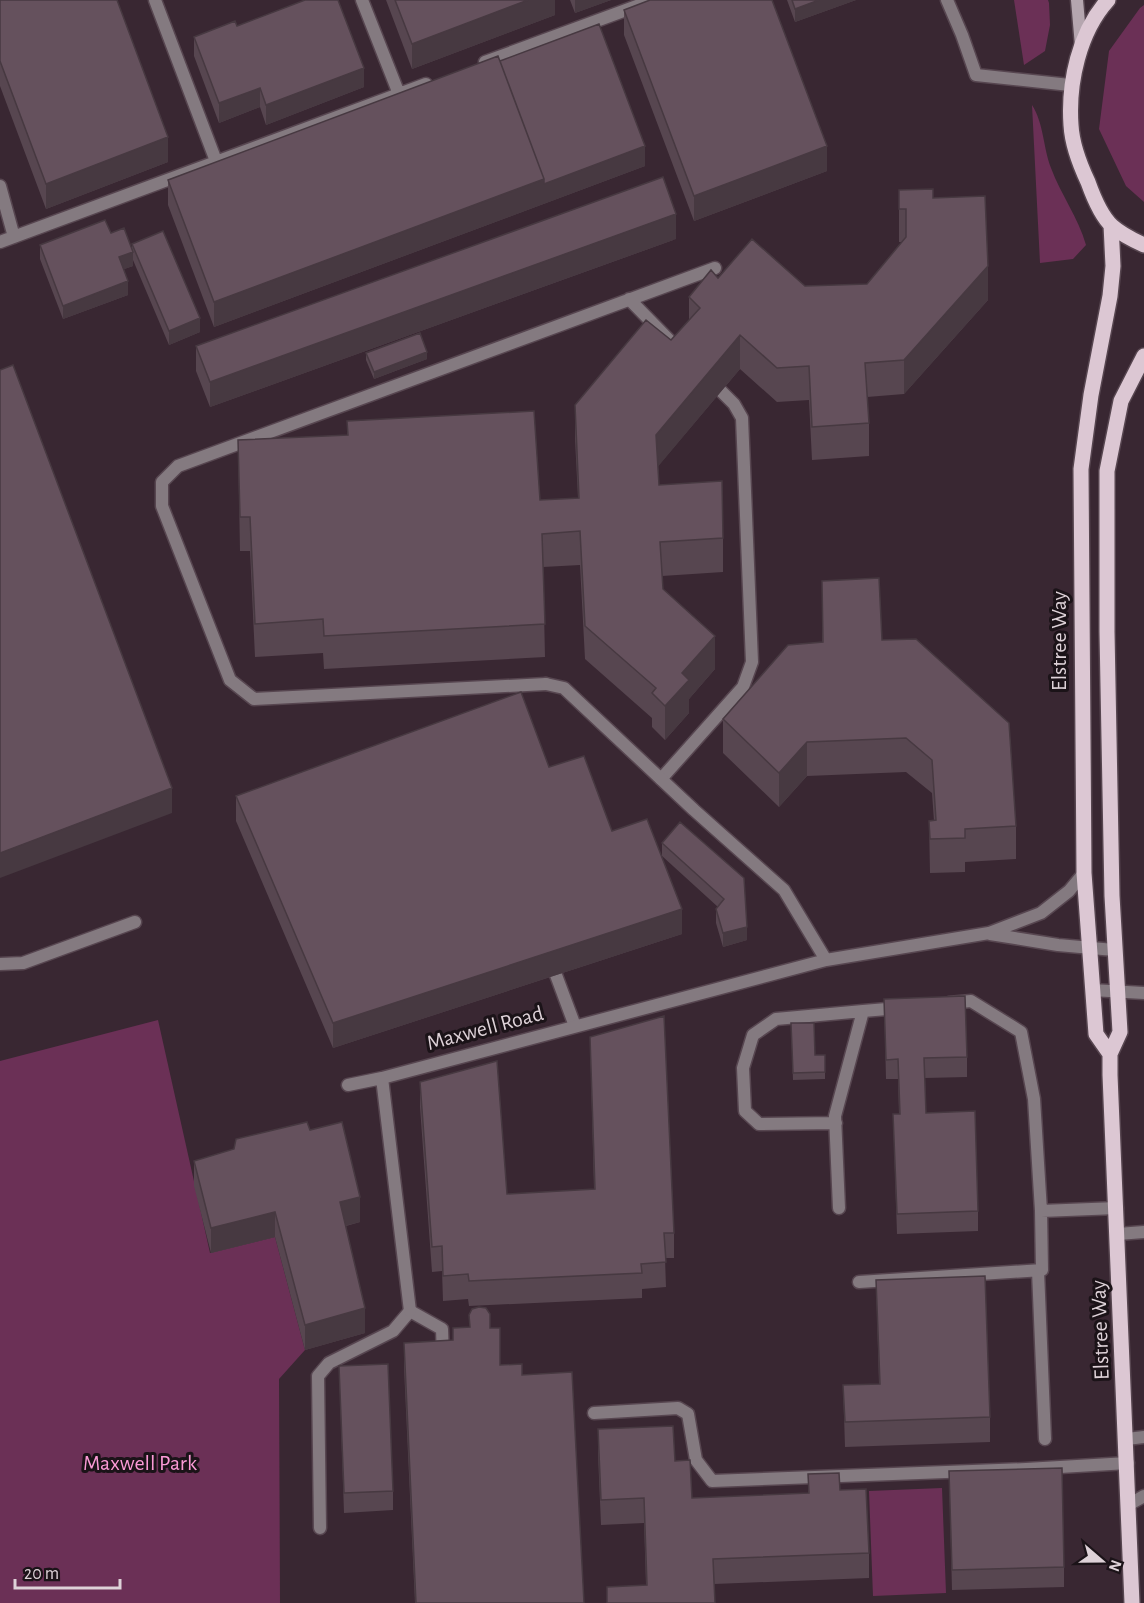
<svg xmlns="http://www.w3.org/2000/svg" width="1144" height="1603" font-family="'Alegreya Sans',sans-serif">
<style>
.green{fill:#6b3056}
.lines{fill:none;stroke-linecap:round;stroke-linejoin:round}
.lane-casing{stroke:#574650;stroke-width:15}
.street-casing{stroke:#574650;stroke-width:15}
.secondary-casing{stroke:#574650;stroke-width:15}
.primary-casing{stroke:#574650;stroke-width:18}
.lane{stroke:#847a80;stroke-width:12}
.street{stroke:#847a80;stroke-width:12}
.secondary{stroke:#b5a6af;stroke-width:12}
.primary{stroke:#dcc7d3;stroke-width:15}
.wall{fill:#574650}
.shaded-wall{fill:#473941}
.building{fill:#65515d;stroke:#473941;stroke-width:1.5}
.labels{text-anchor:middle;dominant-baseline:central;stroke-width:6;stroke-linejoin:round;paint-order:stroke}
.street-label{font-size:22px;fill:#ded2d8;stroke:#1b1318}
.park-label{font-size:22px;fill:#fb9ad6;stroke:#1b1318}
</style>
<rect width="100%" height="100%" fill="#392732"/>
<path class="green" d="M 1014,0 L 1048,0 L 1049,3 L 1050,25 L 1045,51 L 1024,65 Z
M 1144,5 L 1144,202 L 1126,186 L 1099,129 L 1109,51 L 1140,8 Z
M 1032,105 C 1044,124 1043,147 1051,168 C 1061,195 1078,217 1086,245 L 1073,259 L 1040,263 Z
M 158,1020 L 210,1253 L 275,1237 L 305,1350 L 279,1379 L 280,1603 L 0,1603 L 0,1061 Z
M 942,1488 L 946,1593 L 873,1596 L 869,1491 Z"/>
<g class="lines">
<g class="lane-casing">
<path id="lane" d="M 155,0 L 216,161
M 362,0 L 399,94
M 947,0 L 962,35 L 976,75 L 1070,85
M 485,62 L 653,0
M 0,186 L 14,237
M 0,242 L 426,84
M 629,299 L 673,344
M 546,684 L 254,699 L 230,680 L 162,506 L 162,482 L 178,466 L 715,268
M 661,779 L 743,687 L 752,662 L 742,418 L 734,404 L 721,391
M 0,964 L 23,963 L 135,922
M 556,975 L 575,1026
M 1092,990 L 1144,993
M 949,1003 L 971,1001 L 1021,1032 L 1034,1099 L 1041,1211 L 1117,1208
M 836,1123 L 759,1124 L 745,1111 L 743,1068 L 753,1035 L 776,1019 L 863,1011
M 839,1208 L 835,1116 L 863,1011 L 899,1008
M 1118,1234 L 1144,1232
M 1038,1271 L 1045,1439
M 859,1282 L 1042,1270 L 1041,1211
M 594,1413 L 678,1408 L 688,1414 L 696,1460 L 712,1481 L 1026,1469 L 1128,1463
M 1127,1439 L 1144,1437
M 1128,1505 L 1144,1496
M 320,1528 L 318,1376 L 329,1363 L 393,1331 L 410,1311 L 442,1329 L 443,1357"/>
</g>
<g class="street-casing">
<path id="street" d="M 546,684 L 564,688 L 694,810 L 784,890 L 826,960
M 990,934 L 1058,945 L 1114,950
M 382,1078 L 410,1311
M 348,1085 L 382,1078 L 826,960 L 989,933 L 1041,913 L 1069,891 L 1084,873"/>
</g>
<g class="secondary-casing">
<path id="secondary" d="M 1077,0 L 1081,46"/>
</g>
<g class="primary-casing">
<path id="primary" d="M 1108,0 C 1079,32 1068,83 1071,125 C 1072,144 1080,165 1088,182 C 1093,196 1101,216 1112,226 C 1121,234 1133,240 1144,245
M 1110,1054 L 1096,1034 L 1084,873 L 1081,469 L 1091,395 L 1110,296 L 1113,266 L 1111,225
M 1132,1603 L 1110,1075 L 1110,1054 L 1120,1032 L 1112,896 L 1107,632 L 1107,471 L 1121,401 L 1144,356"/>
</g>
<use href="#lane" class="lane"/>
<use href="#street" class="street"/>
<use href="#secondary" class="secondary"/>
<use href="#primary" class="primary"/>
</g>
<path class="wall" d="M 0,0 L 168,162 L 46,209 L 0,86 Z
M 386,0 L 555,0 L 555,15 L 412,69 Z
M 570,0 L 611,0 L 575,13 Z
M 787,0 L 856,0 L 795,22 Z
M 624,10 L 827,171 L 694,221 L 624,35 Z
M 237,26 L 364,87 L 266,125 L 260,107 L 219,123 L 194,56 L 194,37 Z
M 500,61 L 645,166 L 214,327 L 168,205 L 168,180 Z
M 899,190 L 933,198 L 988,300 L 904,394 L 867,397 L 869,423 L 869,456 L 812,460 L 809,400 L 777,402 L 740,369 L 658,466 L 659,485 L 723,538 L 723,572 L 662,576 L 663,589 L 715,669 L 689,699 L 689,713 L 665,740 L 652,727 L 652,718 L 585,659 L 580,565 L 543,567 L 545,657 L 324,669 L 323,653 L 255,657 L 250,551 L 240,551 L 238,440 L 347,435 L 347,421 L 540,500 L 578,498 L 575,439 L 575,405 L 671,340 L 689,321 L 689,297 L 718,278 L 805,286 L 867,284 L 902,242 L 899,242 Z
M 111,233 L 132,249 L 132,244 L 200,332 L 169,345 L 133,260 L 133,266 L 124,269 L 128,295 L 63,319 L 40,259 L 40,245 Z
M 676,239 L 210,407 L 196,371 L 196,346 Z
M 366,353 L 427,359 L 374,379 L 366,360 Z
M 822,581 L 882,640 L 1016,826 L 1016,859 L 965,862 L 965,872 L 930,873 L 929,821 L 934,821 L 932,793 L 906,772 L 807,776 L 779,807 L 723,753 L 723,719 L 822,642 Z
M 549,767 L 682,934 L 333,1048 L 236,821 L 236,796 Z
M 680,822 L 747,940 L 723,947 L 716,923 L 716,909 L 718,907 L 662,856 L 662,843 Z
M 884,999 L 967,1057 L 967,1077 L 925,1078 L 926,1113 L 978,1211 L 978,1231 L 897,1234 L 893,1114 L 899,1114 L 898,1079 L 886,1079 Z
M 791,1023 L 815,1055 L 825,1055 L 825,1079 L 793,1080 Z
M 590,1037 L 674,1233 L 674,1258 L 665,1258 L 666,1287 L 642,1289 L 642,1298 L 469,1306 L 468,1299 L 443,1301 L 442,1271 L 432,1272 L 420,1107 L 420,1082 L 507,1194 L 594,1189 Z
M 310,1130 L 360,1222 L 346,1226 L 365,1333 L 305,1350 L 275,1237 L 211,1253 L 194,1186 L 194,1161 Z
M 876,1280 L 990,1417 L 990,1442 L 845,1447 L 843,1385 L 879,1384 Z
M 453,1328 L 490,1328 L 500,1365 L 522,1375 L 584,1603 L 415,1603 L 404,1368 L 404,1343 L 453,1340 Z
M 339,1366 L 393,1491 L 393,1510 L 344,1513 Z
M 598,1429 L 675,1461 L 692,1498 L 808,1493 L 808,1474 L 840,1490 L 869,1553 L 869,1578 L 714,1584 L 715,1603 L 607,1603 L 607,1587 L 646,1585 L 644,1523 L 601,1525 L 598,1454 Z
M 949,1471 L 1064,1567 L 1064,1587 L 952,1590 Z"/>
<path class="shaded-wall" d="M 528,0 L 555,0 L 555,15 L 412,69 L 412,44 Z
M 575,0 L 611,0 L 575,13 Z
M 819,0 L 856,0 L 795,22 L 795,9 Z
M 364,68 L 364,87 L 266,125 L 266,105 Z
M 260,88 L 260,107 L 219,123 L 219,103 Z
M 168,137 L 168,162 L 46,209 L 46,184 Z
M 645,146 L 645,166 L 214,327 L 214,302 L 544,179 Z
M 827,146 L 827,171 L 694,221 L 694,196 Z
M 676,214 L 676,239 L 210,407 L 210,382 Z
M 133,252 L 133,266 L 119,271 L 119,257 Z
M 988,266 L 988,300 L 904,394 L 904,360 Z
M 128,281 L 128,295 L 63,319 L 63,306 Z
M 200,318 L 200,332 L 169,345 L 169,331 Z
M 740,335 L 740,369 L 656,469 L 656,435 Z
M 427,352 L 427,359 L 374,379 L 374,372 Z
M 715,636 L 715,669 L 689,699 L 689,713 L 665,740 L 665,706 L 682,673 Z
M 807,742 L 807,776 L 779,807 L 779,773 Z
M 172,788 L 172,813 L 0,878 L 0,853 Z
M 682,909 L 682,934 L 333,1048 L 333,1023 Z
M 747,927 L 747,940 L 723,947 L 723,933 Z
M 360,1197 L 360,1222 L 340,1227 L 340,1202 Z
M 275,1212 L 275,1237 L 211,1253 L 211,1228 Z
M 365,1308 L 365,1333 L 305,1350 L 305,1325 Z"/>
<path class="building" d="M 0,0 L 117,0 L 168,137 L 46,184 L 0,61 Z
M 305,0 L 338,0 L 364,68 L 266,105 L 260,88 L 219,103 L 194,37 L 235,21 L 237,26 Z
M 395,0 L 528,0 L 412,44 Z
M 650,0 L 772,0 L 827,146 L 694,196 L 624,10 Z
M 792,0 L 819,0 L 795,9 Z
M 599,24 L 645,146 L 544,184 L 544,179 L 500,61 Z
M 498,56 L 544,179 L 214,302 L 168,180 Z
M 663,177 L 676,214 L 210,382 L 196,346 Z
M 933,189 L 933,198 L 985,196 L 988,266 L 904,360 L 865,363 L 869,423 L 812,427 L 809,366 L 777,368 L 740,335 L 656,435 L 659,485 L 722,481 L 723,538 L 660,542 L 663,589 L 715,636 L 682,673 L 689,680 L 665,706 L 652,693 L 656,688 L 585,626 L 580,531 L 542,534 L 545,624 L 324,636 L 323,619 L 255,624 L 250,517 L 240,517 L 238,440 L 348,435 L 347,421 L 534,411 L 540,500 L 579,498 L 575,405 L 646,320 L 671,340 L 700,308 L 689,297 L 711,270 L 718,278 L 752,239 L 805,286 L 867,284 L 906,237 L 906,209 L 899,209 L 899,190 Z
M 105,220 L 111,233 L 124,228 L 133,252 L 119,257 L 128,281 L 63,306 L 40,245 Z
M 163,231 L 200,318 L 169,331 L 132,244 Z
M 420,333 L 427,352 L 374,372 L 366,353 Z
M 13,365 L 172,788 L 0,853 L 0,370 Z
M 879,578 L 882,640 L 916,639 L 1009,723 L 1016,826 L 965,829 L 965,838 L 930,839 L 929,821 L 936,820 L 932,760 L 906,738 L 807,742 L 779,773 L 723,719 L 788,645 L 823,642 L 822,581 Z
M 521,692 L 549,767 L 584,756 L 612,831 L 647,819 L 682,909 L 333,1023 L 236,796 Z
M 680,822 L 744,878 L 747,927 L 723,933 L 716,909 L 724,899 L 662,843 Z
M 965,996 L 967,1057 L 924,1058 L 926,1113 L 975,1111 L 978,1211 L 897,1214 L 893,1114 L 900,1114 L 898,1059 L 886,1060 L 884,999 Z
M 664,1016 L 674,1233 L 664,1233 L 666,1262 L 641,1264 L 642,1273 L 469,1281 L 468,1274 L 443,1276 L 442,1246 L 432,1247 L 420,1082 L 497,1061 L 507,1194 L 595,1189 L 590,1037 Z
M 791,1023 L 814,1023 L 815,1055 L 825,1055 L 825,1072 L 793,1073 Z
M 307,1122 L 310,1130 L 342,1122 L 360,1197 L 340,1202 L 365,1308 L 305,1325 L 275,1212 L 211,1228 L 194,1161 L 234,1149 L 236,1139 Z
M 985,1276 L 990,1417 L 845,1422 L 843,1385 L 880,1384 L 876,1280 Z
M 479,1307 L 486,1308 L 490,1314 L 490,1328 L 500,1328 L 500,1365 L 522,1364 L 522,1375 L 572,1372 L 584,1603 L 416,1603 L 404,1343 L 453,1340 L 453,1328 L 470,1327 L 469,1315 L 472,1309 Z
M 388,1364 L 393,1491 L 344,1493 L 339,1366 Z
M 673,1426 L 675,1461 L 690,1460 L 692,1498 L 809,1493 L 808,1474 L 839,1473 L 840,1490 L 866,1489 L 869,1553 L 713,1559 L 715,1603 L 607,1603 L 607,1587 L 647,1585 L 644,1498 L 601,1500 L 598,1429 Z
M 1062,1468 L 1064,1567 L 952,1570 L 949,1471 Z"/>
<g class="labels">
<g class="street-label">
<text transform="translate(1059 641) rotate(-90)">Elstree Way</text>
<text transform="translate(485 1028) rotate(-15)">Maxwell Road</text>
<text transform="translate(1100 1330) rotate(-92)">Elstree Way</text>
</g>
<g class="park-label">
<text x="140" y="1463">Maxwell Park</text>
</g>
</g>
<g transform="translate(1102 1561) rotate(110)" stroke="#1b1318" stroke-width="4.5" paint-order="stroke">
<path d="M0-4.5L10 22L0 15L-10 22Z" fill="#ded2d8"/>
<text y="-9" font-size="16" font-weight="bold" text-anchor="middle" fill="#ded2d8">N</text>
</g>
<path d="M15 1579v9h105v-9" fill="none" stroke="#ded2d8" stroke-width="3"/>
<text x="24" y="1579" font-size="18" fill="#ded2d8" stroke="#1b1318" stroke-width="4.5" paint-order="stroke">20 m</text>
</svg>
